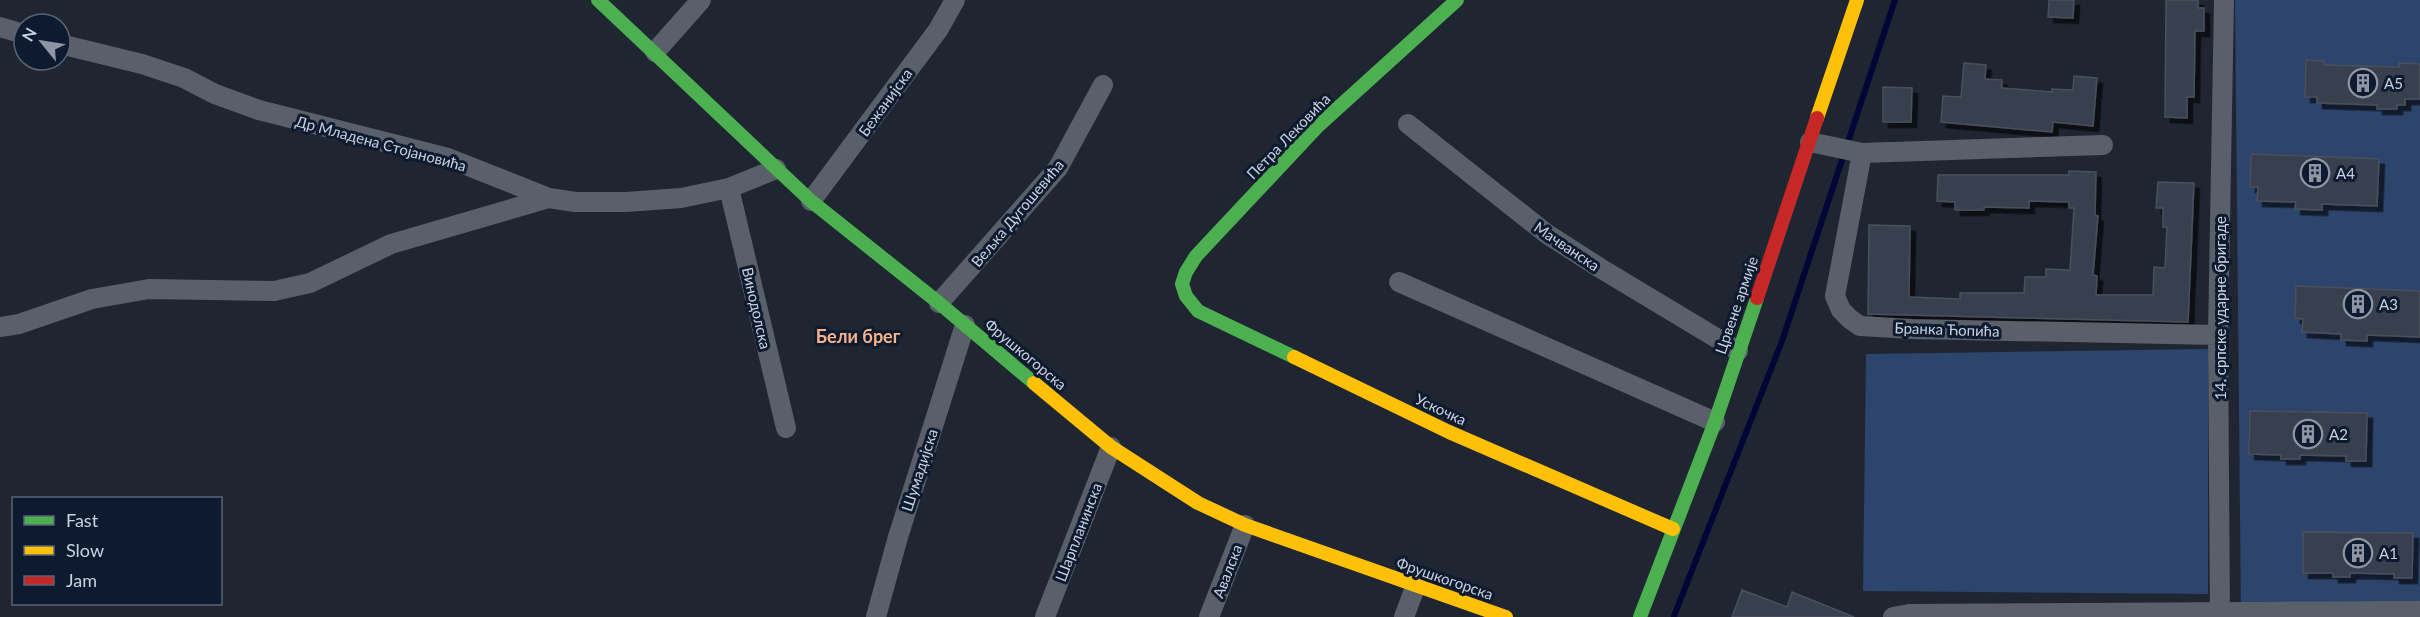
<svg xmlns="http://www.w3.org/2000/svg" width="2420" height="617" font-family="Lato,sans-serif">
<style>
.green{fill:#2d446d}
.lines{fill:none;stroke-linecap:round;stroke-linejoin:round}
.stream{stroke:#030536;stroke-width:6}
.building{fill:#374050;stroke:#4a505b;stroke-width:1.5;filter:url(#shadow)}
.street{stroke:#5a6069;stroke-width:20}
.fast{stroke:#4caf50;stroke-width:14}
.slow{stroke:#ffc107;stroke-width:14}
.jam{stroke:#c62828;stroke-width:14}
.labels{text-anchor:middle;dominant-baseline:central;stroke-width:6;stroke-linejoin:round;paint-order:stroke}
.poi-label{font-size:15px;fill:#c9d2e1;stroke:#0d1a2f;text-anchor:start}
.street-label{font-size:15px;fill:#c9d2e1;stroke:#0d1a2f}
.quarter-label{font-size:18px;font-weight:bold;fill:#fab289;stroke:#0d1a2f}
</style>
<defs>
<filter id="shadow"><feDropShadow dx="5.5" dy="5.5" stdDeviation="0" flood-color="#0009"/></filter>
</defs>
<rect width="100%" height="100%" fill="#1f2632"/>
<path class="green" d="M 2235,0 L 2420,0 L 2420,617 L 2241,617 Z
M 2208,349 L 2208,594 L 1863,591 L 1866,354 Z"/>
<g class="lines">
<path class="stream" d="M 1674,616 L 1782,341 L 1895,0"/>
</g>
<path class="building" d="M 2049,0 L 2074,0 L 2073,18 L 2048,17 Z
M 2166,0 L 2198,0 L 2198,8 L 2204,8 L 2204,31 L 2195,31 L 2194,97 L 2187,97 L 2187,118 L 2165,117 Z
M 2306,60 L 2324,61 L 2324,65 L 2399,67 L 2399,63 L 2420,64 L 2420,99 L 2405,99 L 2405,105 L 2397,105 L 2397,109 L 2377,109 L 2377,105 L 2317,103 L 2317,97 L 2305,97 Z
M 1964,63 L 1986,65 L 1985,79 L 2002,80 L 2002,88 L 2052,92 L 2052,89 L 2073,90 L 2074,76 L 2097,78 L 2093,126 L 2053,122 L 2052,132 L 1941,122 L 1943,96 L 1961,97 Z
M 1883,87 L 1912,88 L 1911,122 L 1883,122 Z
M 2251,154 L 2379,159 L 2377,206 L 2322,204 L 2322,210 L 2295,209 L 2296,202 L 2257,201 L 2258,187 L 2250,187 Z
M 2069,171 L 2096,172 L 2095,215 L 2098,216 L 2093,275 L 2097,276 L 2096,295 L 2153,295 L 2154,267 L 2165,268 L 2167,227 L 2163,227 L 2163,208 L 2156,208 L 2158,182 L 2194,183 L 2188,322 L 1868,314 L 1869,225 L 1910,226 L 1909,297 L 1960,299 L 1960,293 L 2024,293 L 2025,277 L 2046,277 L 2046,269 L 2070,270 L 2074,208 L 2069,208 L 2069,202 L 2029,201 L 2029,208 L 1984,207 L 1984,210 L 1955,210 L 1955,202 L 1937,201 L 1938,175 L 2069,175 Z
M 2296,286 L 2420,291 L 2420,337 L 2367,335 L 2367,341 L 2341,340 L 2341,334 L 2302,332 L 2303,319 L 2295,318 Z
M 2250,411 L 2367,413 L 2366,461 L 2346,461 L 2346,456 L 2300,455 L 2300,459 L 2281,459 L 2281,455 L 2249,454 Z
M 2303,532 L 2413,533 L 2412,578 L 2394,578 L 2394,574 L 2350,573 L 2350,577 L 2333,577 L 2333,573 L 2303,573 Z
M 1742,590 L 1787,607 L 1792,592 L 1854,617 L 1732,617 Z"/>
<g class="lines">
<path class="street" d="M 0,27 L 24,34
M 60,44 L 142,64 L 184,78 L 215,94 L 259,110 L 448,158 L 549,198 L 575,202 L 626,202 L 681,198 L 729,188 L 776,169
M 655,52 L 701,0
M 1408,124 L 1547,234 L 1600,268 L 1738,351
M 1810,142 L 1862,153 L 2103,145
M 1862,153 L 1835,296 L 1841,310 L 1850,319 L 1860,326 L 1912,329 L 2218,335
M 729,188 L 786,428
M 811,201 L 938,30 L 955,0
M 1399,282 L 1715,422
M 939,303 L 1058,168 L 1103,85
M 0,327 L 19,324 L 92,299 L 149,289 L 274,291 L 310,283 L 391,244 L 549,198
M 876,617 L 898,537 L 965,325
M 1045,617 L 1111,447
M 1209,617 L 1245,525
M 1404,617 L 1416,585
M 1893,617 L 1909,614 L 2420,611
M 2220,617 L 2218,335 L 2224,0"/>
<path class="fast" d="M 598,0 L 811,201 L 939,303 L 1034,383
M 1294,357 L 1198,311 L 1186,296 L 1182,284 L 1186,272 L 1196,256 L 1318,126 L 1457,0
M 1640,617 L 1715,422 L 1757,298"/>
<path class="slow" d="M 1817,118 L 1857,0
M 1294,357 L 1449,432 L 1673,529
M 1034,383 L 1111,447 L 1198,503 L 1245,525 L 1506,617"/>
<path class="jam" d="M 1757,298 L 1817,118"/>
</g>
<defs>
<g id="building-ring" transform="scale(1.5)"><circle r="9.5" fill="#0d1a2f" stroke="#8e96a4" stroke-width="1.5"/><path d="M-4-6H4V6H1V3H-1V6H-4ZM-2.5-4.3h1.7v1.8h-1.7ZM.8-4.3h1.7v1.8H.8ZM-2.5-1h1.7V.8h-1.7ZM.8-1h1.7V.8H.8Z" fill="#8e96a4"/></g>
</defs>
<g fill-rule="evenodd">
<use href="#building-ring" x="2363" y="83"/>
<use href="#building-ring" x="2315" y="173"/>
<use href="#building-ring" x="2358" y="304"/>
<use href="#building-ring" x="2308" y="434"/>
<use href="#building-ring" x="2358" y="553"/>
</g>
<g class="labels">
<g class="poi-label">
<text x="2384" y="83">A5</text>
<text x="2336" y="173">A4</text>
<text x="2379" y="304">A3</text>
<text x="2329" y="434">A2</text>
<text x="2379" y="553">A1</text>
</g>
<g class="street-label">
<text transform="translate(885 102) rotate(-54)">Бежанијска</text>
<text transform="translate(1288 136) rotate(-46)">Петра Лековића</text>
<text transform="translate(381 143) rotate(15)">Др Младена Стојановића</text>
<text transform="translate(1017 213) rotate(-50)">Вељка Дугошевића</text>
<text transform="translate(1567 246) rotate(34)">Мачванска</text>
<text transform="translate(1736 305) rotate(-71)">Црвене армије</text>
<text transform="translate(757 308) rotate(77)">Винодолска</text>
<text transform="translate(2220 308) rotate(-90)">14. српске ударне бригаде</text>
<text transform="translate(1947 329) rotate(2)">Бранка Ћопића</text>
<text transform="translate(1026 354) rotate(40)">Фрушкогорска</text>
<text transform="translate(1441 409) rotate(25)">Ускочка</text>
<text transform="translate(919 470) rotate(-72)">Шумадијска</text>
<text transform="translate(1078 532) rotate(-69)">Шарпланинска</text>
<text transform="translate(1227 571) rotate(-69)">Авалска</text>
<text transform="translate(1445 578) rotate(19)">Фрушкогорска</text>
</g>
<g class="quarter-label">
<text x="858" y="336">Бели брег</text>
</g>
</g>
<rect x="12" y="497" width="210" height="108" fill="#0d1a2f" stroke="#586476" stroke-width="1.5"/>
<rect x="24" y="516" width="30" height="9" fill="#4caf50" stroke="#586476" stroke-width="1.5"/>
<text x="66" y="527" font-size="18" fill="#c9d2e1">Fast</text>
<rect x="24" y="546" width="30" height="9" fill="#ffc107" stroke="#586476" stroke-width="1.5"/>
<text x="66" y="557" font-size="18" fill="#c9d2e1">Slow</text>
<rect x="24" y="576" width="30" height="9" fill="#c62828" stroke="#586476" stroke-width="1.5"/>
<text x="66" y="587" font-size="18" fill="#c9d2e1">Jam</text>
<g transform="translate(42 42) rotate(300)"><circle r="28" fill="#0d1a2f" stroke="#586476" stroke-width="1.5"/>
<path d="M0-4.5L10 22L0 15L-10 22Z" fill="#8e96a4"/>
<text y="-9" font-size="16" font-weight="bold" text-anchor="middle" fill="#c9d2e1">N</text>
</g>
</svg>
